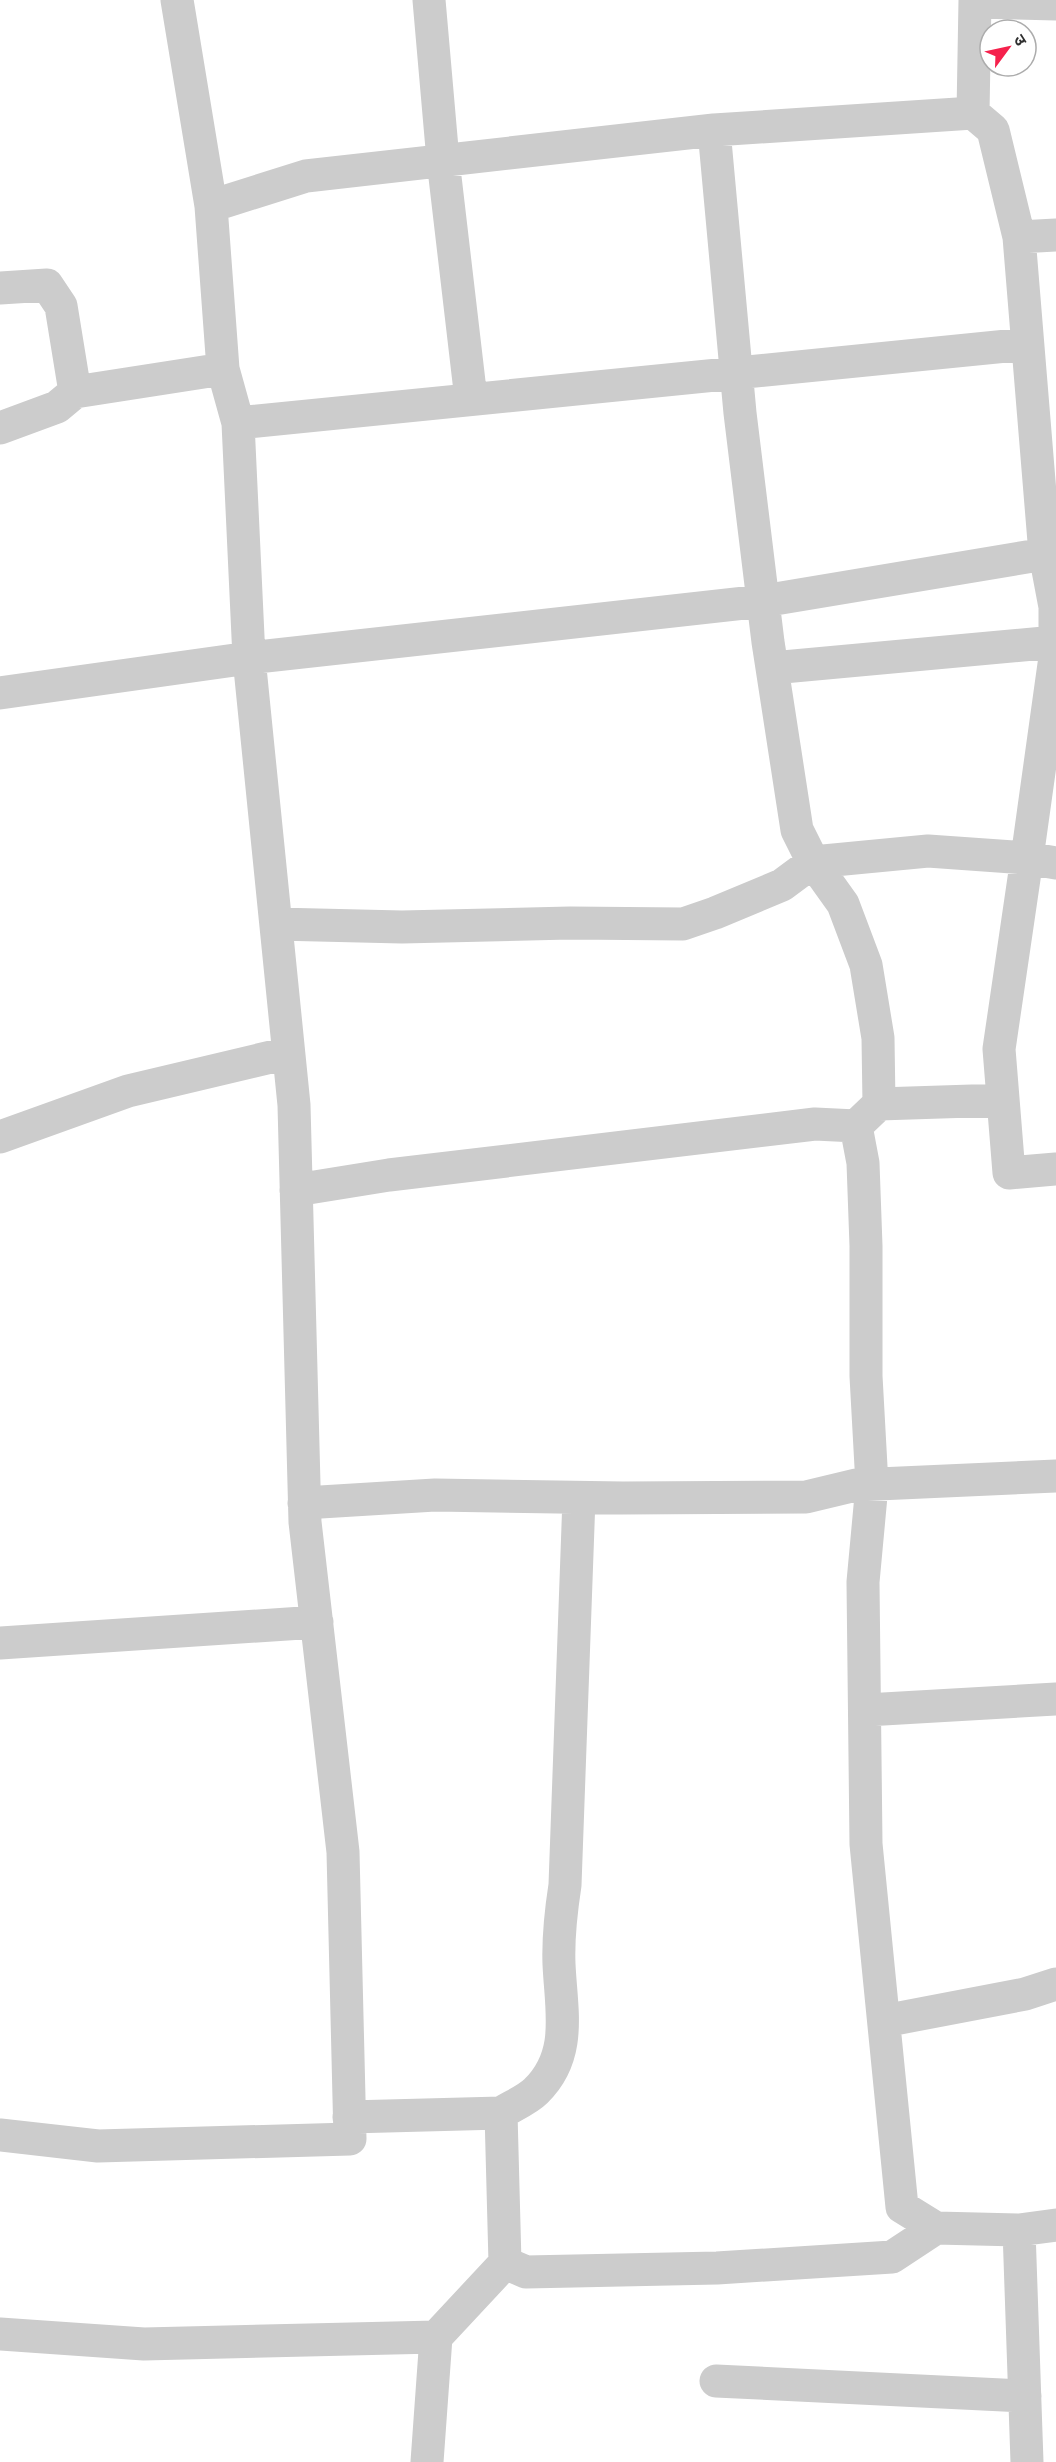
<svg xmlns="http://www.w3.org/2000/svg" width="1056" height="2462" font-family="'Source Sans 3','Noto Sans Devanagari',sans-serif">
<style>
.lines{fill:none;stroke-linecap:round;stroke-linejoin:round}
.minor{stroke:#ccc;stroke-width:33}
</style>
<rect width="100%" height="100%" fill="#fff"/>
<g class="lines">
<path class="minor" d="M 177,0 L 211,206 L 306,176 L 714,130 L 973,113 L 975,0
M 429,0 L 443,160 L 471,399
M 975,2 L 1056,4
M 973,113 L 993,130 L 1019,237 L 1045,554 L 1055,607 L 1055,657 L 1027,858 L 1056,863
M 714,130 L 740,413 L 768,642 L 797,830 L 813,862 L 928,851 L 1027,858 L 999,1049 L 1009,1173 L 1056,1169
M 1019,237 L 1056,235
M 0,288 L 47,285 L 61,306 L 75,392
M 238,423 L 1026,344
M 0,428 L 57,407 L 75,392 L 223,369
M 772,668 L 1055,642
M 0,693 L 249,658 L 238,423 L 223,369 L 211,206
M 276,924 L 402,927 L 570,923 L 683,924 L 715,913 L 782,885 L 813,862 L 843,904 L 866,965 L 878,1038 L 879,1104 L 856,1126 L 863,1163 L 866,1246 L 866,1376 L 872,1485 L 863,1582 L 866,1844 L 902,2207 L 936,2228 L 1019,2230 L 1027,2462
M 879,1104 L 1003,1100
M 0,1137 L 128,1091 L 288,1053
M 296,1190 L 389,1175 L 815,1124 L 856,1126
M 304,1503 L 435,1495 L 623,1498 L 806,1497 L 856,1485 L 1056,1476
M 0,1643 L 317,1622
M 866,1710 L 1056,1699
M 884,2021 L 1025,1994 L 1056,1984
M 501,2113 C 512,2106 527,2100 536,2091 C 573,2055 561,2010 559,1964 C 558,1938 561,1911 565,1885 L 579,1498
M 349,2117 L 501,2113 L 505,2263 L 526,2272 L 717,2268 L 892,2257 L 936,2228
M 0,2135 L 98,2146 L 350,2139 L 343,1852 L 305,1522 L 294,1105 L 249,658 L 763,601 L 1045,554
M 1019,2230 L 1056,2225
M 0,2334 L 144,2344 L 436,2337 L 427,2462
M 436,2337 L 505,2263
M 716,2381 L 1025,2396"/>
</g>
<g transform="translate(1008 48) rotate(57)"><circle r="28" fill="#ffffff" stroke="#acacac" stroke-width="1.5"/>
<path d="M0-4.5L10 22L0 15L-10 22Z" fill="#f5214c"/>
<text y="-9" font-size="16" font-weight="bold" text-anchor="middle" fill="#2f2f2f">उ</text>
</g>
</svg>
